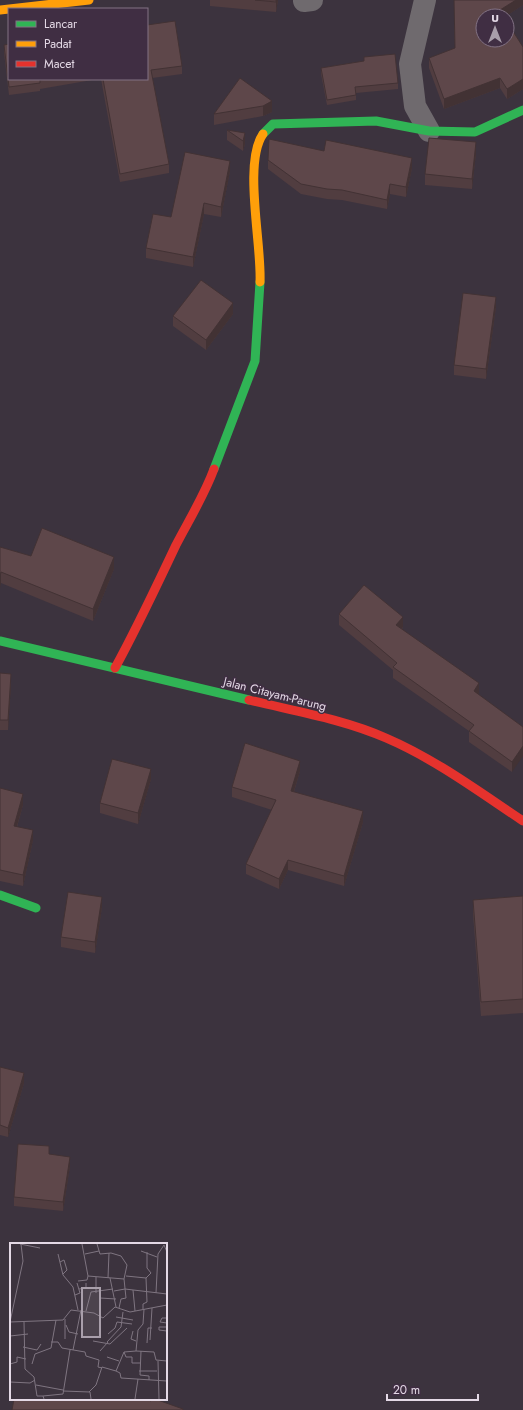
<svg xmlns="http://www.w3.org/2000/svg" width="523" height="1410" font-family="Jost,sans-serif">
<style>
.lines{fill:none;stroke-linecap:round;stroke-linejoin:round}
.street{stroke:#6f6a6e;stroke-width:22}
.fast{stroke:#30b455;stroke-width:9}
.slow{stroke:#ff9f0a;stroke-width:9}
.jam{stroke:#e5322d;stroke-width:9}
.wall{fill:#513d40}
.shaded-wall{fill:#423234}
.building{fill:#5e474a;stroke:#423234}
.labels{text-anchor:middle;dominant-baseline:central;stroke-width:3;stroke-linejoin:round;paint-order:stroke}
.street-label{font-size:12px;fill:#e4d9e6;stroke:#402e43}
.inset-road{fill:none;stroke:#7f7581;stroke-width:1}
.view{fill:#a99fab;fill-opacity:0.15;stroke:#a99fab;stroke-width:2}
.inset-edge{fill:none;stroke:#e4d9e6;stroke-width:2}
</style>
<rect width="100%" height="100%" fill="#3c333e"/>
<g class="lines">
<path class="street" d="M 425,0 L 410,64 L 415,106 L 429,131
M 304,1 L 312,0"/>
<path class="fast" d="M 263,134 L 273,124 L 376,121 L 429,131 L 475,132 L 523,110
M 214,469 L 255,361 L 260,282
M 0,641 L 249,700
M 0,895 L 36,908"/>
<path class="slow" d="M 0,10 L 89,0
M 260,282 C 262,245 243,163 263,134"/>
<path class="jam" d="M 115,668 C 137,628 156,587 176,545 C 189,520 204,496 214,469
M 249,700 C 294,711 343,719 386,738 C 435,759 478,791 523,821"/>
</g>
<path class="wall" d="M 210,0 L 278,0 L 276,12 L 210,6 Z
M 454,0 L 523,0 L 523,5 L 506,16 L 483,16 L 483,40 L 507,40 L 507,22 L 523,47 L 523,89 L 507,99 L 500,88 L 444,109 L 429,68 L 429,58 L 455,49 Z
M 147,25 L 182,66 L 182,74 L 152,78 L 169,164 L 169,173 L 120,182 L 101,79 L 147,79 Z
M 4,45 L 9,79 L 98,79 L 40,89 L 40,91 L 9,95 L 4,53 Z
M 364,57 L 398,83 L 398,89 L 356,93 L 356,100 L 327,105 L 321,74 L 321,68 L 364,61 Z
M 240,78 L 272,112 L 263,116 L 214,125 L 214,114 Z
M 227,130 L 245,133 L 245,144 L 243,151 L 227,140 Z
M 324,151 L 412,168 L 406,197 L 390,194 L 387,209 L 342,200 L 327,199 L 301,194 L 268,169 L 268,160 Z
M 476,153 L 472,189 L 425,185 L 425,174 Z
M 230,171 L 221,217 L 204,214 L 193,267 L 146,258 L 146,248 L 171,217 Z
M 496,307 L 486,379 L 454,375 L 454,365 Z
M 233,314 L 206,350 L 173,326 L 173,316 Z
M 0,547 L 31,556 L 114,569 L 93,621 L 1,583 Z
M 339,614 L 403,627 L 402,629 L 479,693 L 478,695 L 523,727 L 512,772 L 469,742 L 469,731 L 393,678 L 393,670 L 339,625 Z
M 0,673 L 11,684 L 8,730 L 0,730 Z
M 300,771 L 294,792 L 363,822 L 344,886 L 288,870 L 279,889 L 246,874 L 246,864 L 272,810 L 232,797 L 232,787 Z
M 151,779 L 138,824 L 100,813 L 100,803 Z
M 0,788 L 23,805 L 17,827 L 33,840 L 23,886 L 0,881 Z
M 523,896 L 523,1013 L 481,1016 L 473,914 L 473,900 Z
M 102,907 L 95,953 L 61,947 L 61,937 Z
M 0,1067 L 24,1083 L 8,1137 L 0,1135 Z
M 49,1154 L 70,1166 L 63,1211 L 14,1206 L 14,1197 Z"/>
<path class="shaded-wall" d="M 276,0 L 278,0 L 276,12 Z
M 516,0 L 523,0 L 523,5 L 506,16 L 500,16 L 500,10 Z
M 500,78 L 500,88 L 444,109 L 444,99 Z
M 523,79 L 523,89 L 507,99 L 507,89 Z
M 272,101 L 272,112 L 263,116 L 263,106 Z
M 245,133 L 245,144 L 243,151 L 243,141 Z
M 476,142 L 476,153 L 472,189 L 472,179 Z
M 412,158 L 412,168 L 406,197 L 406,187 Z
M 230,161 L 230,171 L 221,217 L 221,207 Z
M 390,184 L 390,194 L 387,209 L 387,200 Z
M 204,203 L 204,214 L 193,267 L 193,257 Z
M 496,297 L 496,307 L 486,379 L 486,369 Z
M 233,303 L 233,314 L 206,350 L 206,340 Z
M 114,557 L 114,569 L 93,621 L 93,609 Z
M 1,572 L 1,583 L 0,588 L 0,577 Z
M 403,617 L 403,627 L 396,635 L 396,625 Z
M 11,674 L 11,684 L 8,730 L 8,720 Z
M 479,683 L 479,693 L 474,702 L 474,691 Z
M 523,746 L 523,756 L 512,772 L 512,762 Z
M 300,761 L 300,771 L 291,801 L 291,791 Z
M 151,769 L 151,779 L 138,824 L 138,813 Z
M 23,794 L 23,805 L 14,836 L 14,826 Z
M 363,811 L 363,822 L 344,886 L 344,876 Z
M 33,830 L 33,840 L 23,886 L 23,875 Z
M 288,860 L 288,870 L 279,889 L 279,879 Z
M 102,897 L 102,907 L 95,953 L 95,942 Z
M 24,1073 L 24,1083 L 8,1137 L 8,1128 Z
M 70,1157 L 70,1166 L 63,1211 L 63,1202 Z"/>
<path class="building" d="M 255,0 L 276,0 L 276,2 Z
M 454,0 L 516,0 L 500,10 L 503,16 L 483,16 L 483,40 L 507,40 L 507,22 L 523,47 L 523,79 L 507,89 L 500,78 L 444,99 L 429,58 L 455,48 Z
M 175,21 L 182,66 L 151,70 L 169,164 L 120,174 L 103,79 L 147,79 L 147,25 Z
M 9,44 L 9,79 L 48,79 L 40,80 L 40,83 L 9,87 L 4,45 Z
M 395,54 L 398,83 L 355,87 L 356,95 L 327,100 L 321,68 L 364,61 L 364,57 Z
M 240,78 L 272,101 L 263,106 L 214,114 Z
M 227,130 L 245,133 L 243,141 Z
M 429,138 L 476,142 L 472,179 L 425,174 Z
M 269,139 L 324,151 L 326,140 L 412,158 L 406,187 L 390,184 L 387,200 L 342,190 L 327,189 L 301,184 L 268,160 Z
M 185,152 L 230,161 L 221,207 L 204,203 L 193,257 L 146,248 L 153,214 L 171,217 Z
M 201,280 L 233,303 L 206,340 L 173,316 Z
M 463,293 L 496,297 L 486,369 L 454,365 Z
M 42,528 L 114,557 L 93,609 L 1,572 L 0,577 L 0,547 L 31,556 Z
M 364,585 L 403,617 L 396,625 L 479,683 L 474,691 L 523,727 L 523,746 L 512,762 L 469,731 L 474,725 L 393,667 L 397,663 L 339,614 Z
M 0,673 L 11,674 L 8,720 L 0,720 Z
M 245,743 L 300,761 L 291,791 L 363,811 L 344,876 L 288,860 L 279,879 L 246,864 L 276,800 L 232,787 Z
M 112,759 L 151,769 L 138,813 L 100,803 Z
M 0,788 L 23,794 L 14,826 L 33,830 L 23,875 L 0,870 Z
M 68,892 L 102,897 L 95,942 L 61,937 Z
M 523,896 L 523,999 L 481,1002 L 473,900 Z
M 0,1067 L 24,1073 L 8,1128 L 0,1125 Z
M 18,1144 L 49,1146 L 49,1154 L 70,1157 L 63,1202 L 14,1197 Z
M 14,1399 L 81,1399 L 84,1400 L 84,1399 L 146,1399 L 151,1401 L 152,1399 L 155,1399 L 183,1409 L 183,1410 L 12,1410 Z"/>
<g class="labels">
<g class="street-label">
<text transform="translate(275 694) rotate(14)">Jalan Citayam-Parung</text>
</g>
</g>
<g transform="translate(10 1243)">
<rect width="157" height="157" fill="#3c333e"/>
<path class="inset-road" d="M 10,1 L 30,5M 72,1 L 78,33 L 114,36M 87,1 L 90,11 L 101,10 L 111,13 L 117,22 L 114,36 L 116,55 L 111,56 L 109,65M 131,8 L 147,14M 48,11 L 53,32 L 63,44 L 68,67M 75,11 L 89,8M 50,19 L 54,17 L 57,27 L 53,31M 116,33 L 136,35M 86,34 L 86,50M 98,35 L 99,10M 100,35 L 106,64M 68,38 L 77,37 L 78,33M 69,46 L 76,45 L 76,40M 123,47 L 125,68M 104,48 L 115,46 L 157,51M 146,50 L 148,11 L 154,2 L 157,9M 65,52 L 70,50 L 67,40M 90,55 L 106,56M 133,66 L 133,61 L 137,59 L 136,35 L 141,30 L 137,25 L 137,9M 134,66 L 133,81 L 128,87 L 126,108 L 144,109 L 146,117 L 157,118M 76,68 L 81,49 L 103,46M 106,74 L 123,77M 157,75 L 152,75 L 150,79 L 157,80M 55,76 L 55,96M 0,79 L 53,77 L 61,67 L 84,70 L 93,75 L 105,64 L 120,69 L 157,62M 0,79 L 13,18 L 11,1M 14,79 L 15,126 L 24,134 L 27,153 L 33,153 L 34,156M 56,82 L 59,89 L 68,91M 157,84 L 149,84 L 149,87 L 157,88M 123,88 L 121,96 L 126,98M 98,91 L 105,85 L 107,79 L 122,81M 0,93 L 18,91M 140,97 L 142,65M 83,98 L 100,101 L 117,85M 41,99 L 48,99 L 52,105 L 75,109 L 76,113 L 89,117 L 88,124 L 92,125M 97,99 L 111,84 L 113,69M 137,100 L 138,85 L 142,85M 13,104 L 27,107 L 31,101M 63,107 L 71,67M 90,108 L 98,99M 131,108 L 130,132 L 139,133 L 139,137M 114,109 L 116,114 L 122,114 L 122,120 L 130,120M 114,109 L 126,108M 97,114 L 109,118M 148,118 L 149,156M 0,121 L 7,119 L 7,114 L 16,116M 22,121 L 25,111 L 41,105 L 46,77M 106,128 L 110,130 L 111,135 L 157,138M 129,128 L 147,128M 0,139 L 20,140 L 25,137M 26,142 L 53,147M 53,148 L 80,149 L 81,156M 79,149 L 86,142 L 92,124 L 106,128 L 114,109M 33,153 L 53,151 L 60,107M 125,156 L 128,136"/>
<path class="view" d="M 72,45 L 90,45 L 90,94 L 72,94 Z"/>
<rect width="157" height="157" class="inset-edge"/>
</g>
<rect x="8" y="8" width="140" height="72" fill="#402e43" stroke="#827284"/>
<rect x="16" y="21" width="20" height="6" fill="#30b455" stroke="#827284"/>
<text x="44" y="28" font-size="12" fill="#e4d9e6">Lancar</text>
<rect x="16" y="41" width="20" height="6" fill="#ff9f0a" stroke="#827284"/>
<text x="44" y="48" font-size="12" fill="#e4d9e6">Padat</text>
<rect x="16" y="61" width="20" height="6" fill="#e5322d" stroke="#827284"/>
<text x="44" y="68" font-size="12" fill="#e4d9e6">Macet</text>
<g transform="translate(495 28)"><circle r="19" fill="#402e43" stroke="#827284"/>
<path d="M0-3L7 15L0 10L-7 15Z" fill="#a99fab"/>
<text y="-6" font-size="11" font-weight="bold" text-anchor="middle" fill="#e4d9e6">U</text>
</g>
<path d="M387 1394v6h91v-6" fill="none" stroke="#e4d9e6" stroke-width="2"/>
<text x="393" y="1394" font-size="12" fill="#e4d9e6" stroke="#402e43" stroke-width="3" paint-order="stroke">20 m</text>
</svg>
